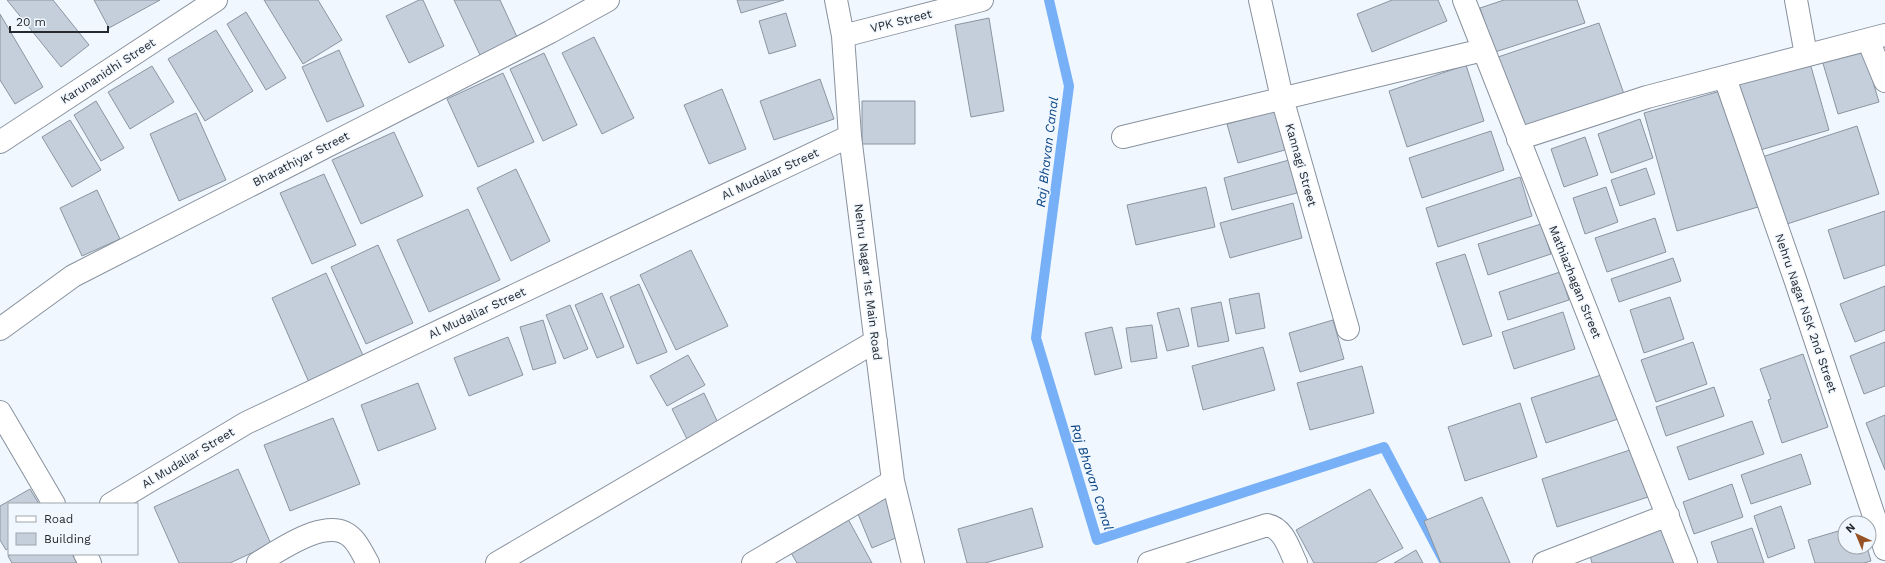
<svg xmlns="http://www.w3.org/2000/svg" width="1885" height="563" font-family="'Work Sans',sans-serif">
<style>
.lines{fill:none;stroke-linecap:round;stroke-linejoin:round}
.stream{stroke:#77b0f6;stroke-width:10}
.building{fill:#c5cfdc;stroke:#8b95a1}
.minor-casing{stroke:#88919d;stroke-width:24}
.minor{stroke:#fff;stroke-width:22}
.labels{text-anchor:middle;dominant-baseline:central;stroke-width:3;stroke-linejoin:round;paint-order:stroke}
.street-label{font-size:12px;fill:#25292e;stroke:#f0f7ff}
.water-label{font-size:13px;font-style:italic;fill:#084382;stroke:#f0f7ff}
</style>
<rect width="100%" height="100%" fill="#f0f7ff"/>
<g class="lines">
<path class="stream" d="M 1049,0 L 1069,86 L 1036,338 L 1097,540 L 1384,447 L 1445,563"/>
</g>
<path class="building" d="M 7,0 L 53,0 L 89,45 L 61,67 Z
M 94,0 L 160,0 L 109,28 Z
M 264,0 L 318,0 L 342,40 L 303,64 Z
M 419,0 L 423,0 L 444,46 L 409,63 L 386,16 Z
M 454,0 L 500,0 L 517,37 L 480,55 Z
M 737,0 L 784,0 L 741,13 Z
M 1392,0 L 1438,0 L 1447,21 L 1372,52 L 1357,14 Z
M 1504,0 L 1577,0 L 1585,23 L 1495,52 L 1480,8 Z
M 246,12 L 286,78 L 266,90 L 227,24 Z
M 786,13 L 796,46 L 769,54 L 759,21 Z
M 0,14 L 43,87 L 15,104 L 0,80 Z
M 989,18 L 1004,111 L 971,117 L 955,25 Z
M 1599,23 L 1624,94 L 1523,129 L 1498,57 Z
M 216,30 L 253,91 L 205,121 L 168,59 Z
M 594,37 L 634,118 L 602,134 L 562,53 Z
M 1863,48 L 1879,102 L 1838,114 L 1822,60 Z
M 339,50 L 364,106 L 327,122 L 302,67 Z
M 544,53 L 577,125 L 543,141 L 510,69 Z
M 1810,63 L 1829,130 L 1757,151 L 1738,84 Z
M 1466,65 L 1484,121 L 1407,147 L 1389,91 Z
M 152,66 L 174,102 L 130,129 L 108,92 Z
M 503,73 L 534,142 L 478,167 L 447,99 Z
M 820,79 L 834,119 L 774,140 L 760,101 Z
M 722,89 L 746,149 L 709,164 L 684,105 Z
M 1724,90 L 1758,207 L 1677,231 L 1644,113 Z
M 96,101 L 124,148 L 101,161 L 74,115 Z
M 862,101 L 915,101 L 915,144 L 862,144 Z
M 1275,111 L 1285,150 L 1238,163 L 1227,124 Z
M 196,113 L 226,180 L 179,201 L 150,134 Z
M 1640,119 L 1653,158 L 1611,173 L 1598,134 Z
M 70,120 L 101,170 L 72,187 L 42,137 Z
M 1857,126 L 1879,194 L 1781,226 L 1759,158 Z
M 1491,131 L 1504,170 L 1422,198 L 1409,158 Z
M 394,132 L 423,196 L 361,224 L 332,160 Z
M 1585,137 L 1598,175 L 1564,187 L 1551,149 Z
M 1289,160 L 1297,193 L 1232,210 L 1224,178 Z
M 1646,168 L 1655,194 L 1620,206 L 1611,180 Z
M 516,169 L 550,241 L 511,261 L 477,188 Z
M 324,174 L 356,245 L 312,264 L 280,193 Z
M 1520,177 L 1532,216 L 1438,247 L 1426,208 Z
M 1206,187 L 1215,227 L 1136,245 L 1127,205 Z
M 1606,187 L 1618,222 L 1585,234 L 1573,198 Z
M 97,190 L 120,239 L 82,256 L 60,208 Z
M 1293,203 L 1302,238 L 1230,258 L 1220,223 Z
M 468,209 L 500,280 L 429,312 L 397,240 Z
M 1885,211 L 1885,265 L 1844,279 L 1828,230 Z
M 1655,218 L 1666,252 L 1607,272 L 1595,238 Z
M 1541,224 L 1551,254 L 1488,275 L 1478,244 Z
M 378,245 L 413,323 L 366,344 L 331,267 Z
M 691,250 L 728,326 L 676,350 L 640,275 Z
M 1465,254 L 1492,336 L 1463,345 L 1436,263 Z
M 1673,258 L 1681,281 L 1619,302 L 1611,279 Z
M 1560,272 L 1569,300 L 1508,320 L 1499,292 Z
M 326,273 L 366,362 L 311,387 L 272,298 Z
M 639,284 L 667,352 L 637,364 L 610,297 Z
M 1885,286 L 1885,330 L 1855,342 L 1840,304 Z
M 602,293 L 624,347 L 597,358 L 575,305 Z
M 1259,293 L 1265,328 L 1236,334 L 1229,299 Z
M 1670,297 L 1684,339 L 1644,353 L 1630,310 Z
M 1221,302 L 1229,341 L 1198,347 L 1191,308 Z
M 570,305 L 588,349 L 564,359 L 546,315 Z
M 1179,308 L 1189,346 L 1167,351 L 1157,313 Z
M 1563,312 L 1575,349 L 1514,369 L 1502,332 Z
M 543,320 L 556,363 L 533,370 L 520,327 Z
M 1333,320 L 1344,359 L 1300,372 L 1289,333 Z
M 1152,325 L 1157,358 L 1131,362 L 1126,328 Z
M 1112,327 L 1122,368 L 1095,375 L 1085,333 Z
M 508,337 L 523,375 L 469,396 L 454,358 Z
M 1693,342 L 1707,384 L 1656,402 L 1641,360 Z
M 1885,342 L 1885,386 L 1864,394 L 1850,356 Z
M 1263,347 L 1275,390 L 1203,410 L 1192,366 Z
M 1803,354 L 1828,427 L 1782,443 L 1768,400 L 1771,399 L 1760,369 Z
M 688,355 L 705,385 L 667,406 L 650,376 Z
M 1362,366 L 1374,413 L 1310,430 L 1297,383 Z
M 1604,374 L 1618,419 L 1546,443 L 1531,398 Z
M 418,383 L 436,429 L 378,451 L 361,405 Z
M 1714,387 L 1724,416 L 1666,436 L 1656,407 Z
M 704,393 L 718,423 L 687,439 L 672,409 Z
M 1520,403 L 1537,457 L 1465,481 L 1448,427 Z
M 1885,415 L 1885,470 L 1866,423 Z
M 333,418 L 360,484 L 290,511 L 264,445 Z
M 1752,421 L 1764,454 L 1689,480 L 1677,447 Z
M 1636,448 L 1651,496 L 1557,527 L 1542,479 Z
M 1801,454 L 1811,484 L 1751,504 L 1741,475 Z
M 238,469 L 271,544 L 230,563 L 179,563 L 154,507 Z
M 1732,484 L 1743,517 L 1694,534 L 1683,502 Z
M 30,489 L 39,504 L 9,504 L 9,548 L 6,550 L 0,540 L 0,506 Z
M 1370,489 L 1403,548 L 1375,563 L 1314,563 L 1296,530 Z
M 886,496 L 903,535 L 872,548 L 856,509 Z
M 1482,497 L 1510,563 L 1441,563 L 1424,521 Z
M 1781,506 L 1795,548 L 1768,558 L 1754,516 Z
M 1032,508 L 1043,547 L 985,563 L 967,563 L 958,529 Z
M 848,519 L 872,563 L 797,563 L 790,551 Z
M 1667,526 L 1675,563 L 1592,563 L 1589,552 Z
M 1752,528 L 1764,563 L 1718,563 L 1711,542 Z
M 1845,529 L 1845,547 L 1867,547 L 1871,561 L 1864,563 L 1815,563 L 1808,540 Z
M 1416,550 L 1423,563 L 1394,563 Z
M 12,554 L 72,554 L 77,563 L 12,563 L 8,556 Z"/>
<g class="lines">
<g class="minor-casing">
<path id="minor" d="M 836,0 L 843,36 L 850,136 L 893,481 L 913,563
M 1260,0 L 1282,98 L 1348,329
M 1464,0 L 1686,563
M 1796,0 L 1806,55
M 843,36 L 982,0
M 1868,40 L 1885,81
M 1725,78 L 1795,279 L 1885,549
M 1123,137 L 1483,50
M 1518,139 L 1647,97 L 1885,35
M 0,142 L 216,0
M 0,329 L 73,276 L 550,32 L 608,0
M 0,412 L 54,504
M 111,504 L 246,423 L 850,136
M 85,554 L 90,563
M 258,563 C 280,550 330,513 353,539 C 359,545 363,555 368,563
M 497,563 L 876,341
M 753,563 L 893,481
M 1149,563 L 1267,525 C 1284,528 1289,549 1296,563
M 1544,563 L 1668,515"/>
</g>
<use href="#minor" class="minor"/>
</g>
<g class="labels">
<g class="street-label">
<text transform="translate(901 21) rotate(-14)">VPK Street</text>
<text transform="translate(108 71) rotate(-33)">Karunanidhi Street</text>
<text transform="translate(301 159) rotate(-27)">Bharathiyar Street</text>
<text transform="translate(1301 165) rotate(74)">Kannagi Street</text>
<text transform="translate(770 174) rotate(-25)">Al Mudaliar Street</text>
<text transform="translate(868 282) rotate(83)">Nehru Nagar 1st Main Road</text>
<text transform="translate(1575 282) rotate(68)">Mathiazhagan Street</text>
<text transform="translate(477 313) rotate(-25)">Al Mudaliar Street</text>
<text transform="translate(1806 313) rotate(71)">Nehru Nagar NSK 2nd Street</text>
<text transform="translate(188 458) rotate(-31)">Al Mudaliar Street</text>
</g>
<g class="water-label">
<text transform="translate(1047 152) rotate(-83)">Raj Bhavan Canal</text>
<text transform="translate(1092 477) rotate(72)">Raj Bhavan Canal</text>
</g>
</g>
<rect x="8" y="503" width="130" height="52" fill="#f0f7ff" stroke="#9fa5ab"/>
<rect x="16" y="516" width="20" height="6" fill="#ffffff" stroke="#9fa5ab"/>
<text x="44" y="523" font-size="12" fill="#25292e">Road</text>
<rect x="16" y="533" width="20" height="12" fill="#c5cfdc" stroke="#9fa5ab"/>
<text x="44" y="543" font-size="12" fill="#25292e">Building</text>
<g transform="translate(1857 535) rotate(316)"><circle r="19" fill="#f0f7ff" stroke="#9fa5ab"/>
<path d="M0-3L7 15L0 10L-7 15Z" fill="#965225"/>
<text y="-6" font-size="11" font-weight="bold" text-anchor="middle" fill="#25292e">N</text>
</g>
<path d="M10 26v6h98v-6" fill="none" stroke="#25292e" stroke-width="2"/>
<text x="16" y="26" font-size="12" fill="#25292e" stroke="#f0f7ff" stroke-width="3" paint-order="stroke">20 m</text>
</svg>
